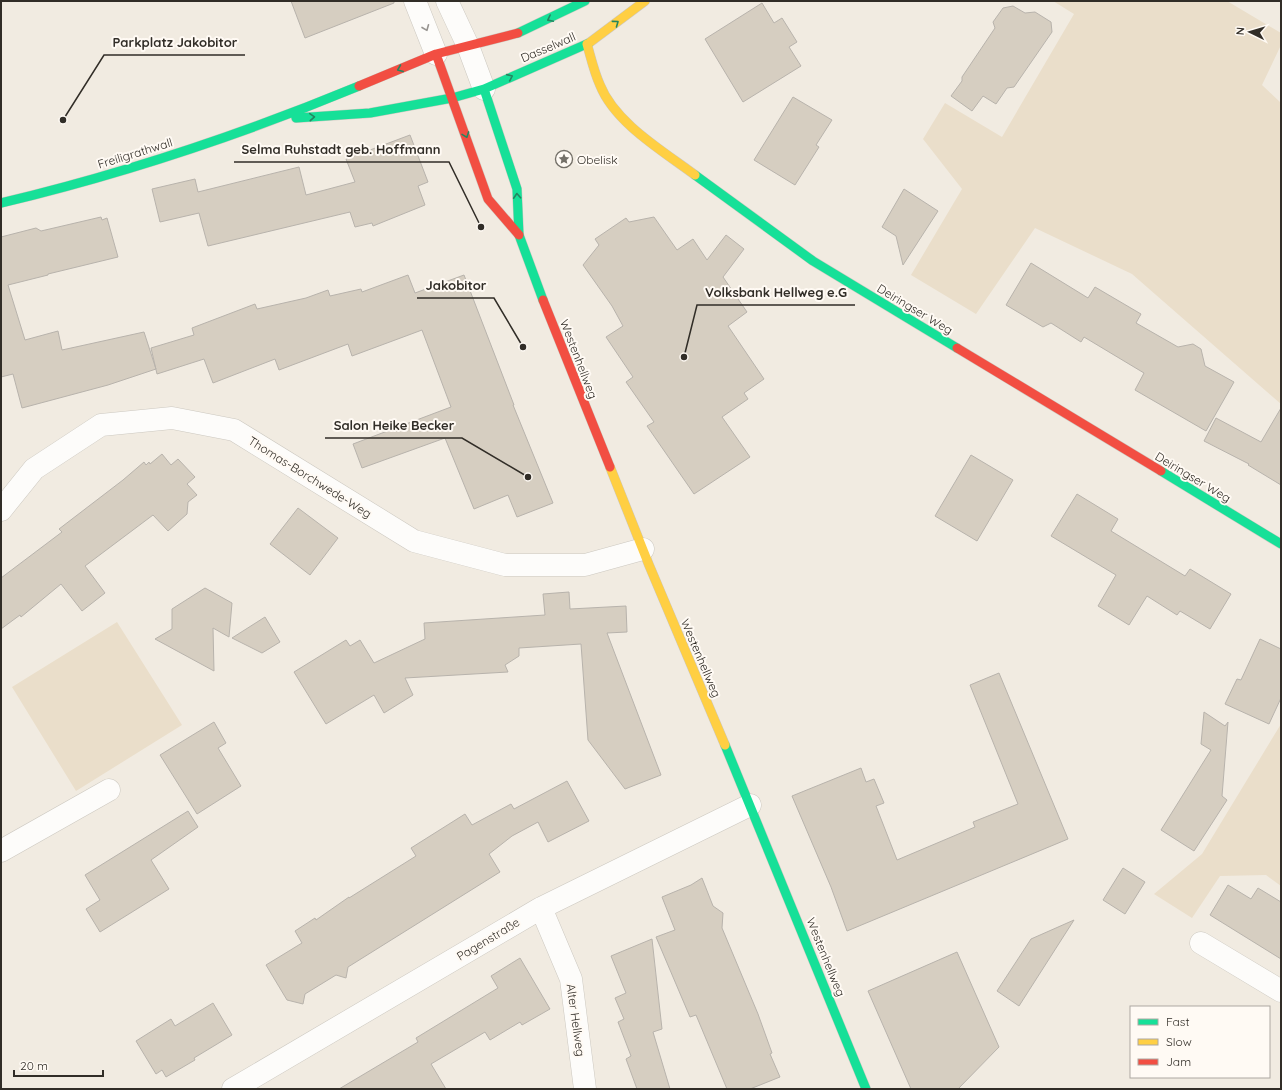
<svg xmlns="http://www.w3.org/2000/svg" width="1282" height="1090" font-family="Quicksand,sans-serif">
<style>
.green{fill:#eadeca}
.building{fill:#d6cec1;stroke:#b8b3ac}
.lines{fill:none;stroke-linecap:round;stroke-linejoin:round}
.street-casing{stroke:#ccc8c0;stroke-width:23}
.fast-casing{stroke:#ccc8c0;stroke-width:10}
.slow-casing{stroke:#ccc8c0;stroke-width:10}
.jam-casing{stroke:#ccc8c0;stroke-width:10}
.street{stroke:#fdfcfa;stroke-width:22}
.fast{stroke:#16e098;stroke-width:9}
.slow{stroke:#ffcf43;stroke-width:9}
.jam{stroke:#f24e42;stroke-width:9}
.oneway{stroke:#248660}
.oneway2{stroke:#979490}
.labels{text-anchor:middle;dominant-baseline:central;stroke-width:4;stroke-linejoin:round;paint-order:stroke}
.street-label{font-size:12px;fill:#312d27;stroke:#fffaf4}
.poi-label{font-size:12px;fill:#312d27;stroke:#fffaf4;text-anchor:start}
.leader{fill:none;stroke:#312d27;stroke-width:1.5}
.callout-dot{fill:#312d27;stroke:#fffaf4;stroke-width:1.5}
.callout-label{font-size:13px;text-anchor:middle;font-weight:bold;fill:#312d27;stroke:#fffaf4;stroke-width:4;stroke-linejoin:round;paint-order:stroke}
</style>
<rect width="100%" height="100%" fill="#f1ebe1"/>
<path class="green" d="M 1053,1 L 1227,1 L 1281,33 L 1281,45 L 1262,85 L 1281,103 L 1281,404 L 1132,274 L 1035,228 L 976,314 L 911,275 L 962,189 L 923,139 L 945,103 L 1002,137 L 1074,14 Z
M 117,622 L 182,725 L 76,791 L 12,687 Z
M 1281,724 L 1281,886 L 1266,875 L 1220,876 L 1192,918 L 1154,894 L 1202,854 Z"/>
<path class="building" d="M 291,1 L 394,1 L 394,3 L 305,38 Z
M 762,3 L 774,23 L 782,18 L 797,42 L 789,47 L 801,66 L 743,102 L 705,39 Z
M 1013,6 L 1025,13 L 1035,12 L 1051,22 L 1052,32 L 1014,87 L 1007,88 L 996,104 L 983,96 L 972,111 L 951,96 L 962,81 L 962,77 L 995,28 L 993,22 L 1003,8 Z
M 793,97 L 832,120 L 816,145 L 819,147 L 795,185 L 754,160 Z
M 410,135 L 428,182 L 418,186 L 425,205 L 373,226 L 372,223 L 355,227 L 350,212 L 208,246 L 199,213 L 160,222 L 152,189 L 195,179 L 198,192 L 299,167 L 306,195 L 355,182 L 346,159 Z
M 904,189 L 938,211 L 903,265 L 896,236 L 882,227 Z
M 101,217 L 102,220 L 107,218 L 118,257 L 48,274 L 48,275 L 8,285 L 25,340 L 58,331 L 62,350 L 144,332 L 156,369 L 108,385 L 22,408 L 13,374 L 1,377 L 1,237 L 36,228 L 41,231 Z
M 654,217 L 677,250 L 693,239 L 707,260 L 726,235 L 744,249 L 723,277 L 747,312 L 728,326 L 764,379 L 744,393 L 748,399 L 722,417 L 750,457 L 694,494 L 647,426 L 654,422 L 626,382 L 633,377 L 606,337 L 623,326 L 612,306 L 583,265 L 599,245 L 595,239 L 626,218 L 629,222 Z
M 1031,263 L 1088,298 L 1095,287 L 1141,314 L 1136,323 L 1178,347 L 1193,344 L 1201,349 L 1205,366 L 1234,382 L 1206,431 L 1135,390 L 1144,373 L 1084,337 L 1081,342 L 1051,323 L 1043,327 L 1006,305 Z
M 408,275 L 415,293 L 464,275 L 514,405 L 513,405 L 553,503 L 517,517 L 508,495 L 474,509 L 445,438 L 362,468 L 353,444 L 451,407 L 422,330 L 352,356 L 348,344 L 279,370 L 275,359 L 213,383 L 204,359 L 157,374 L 151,348 L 194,335 L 192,328 L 255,304 L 257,309 L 306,298 L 328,290 L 330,296 L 361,289 L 362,292 Z
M 1281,408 L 1281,485 L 1248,465 L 1249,464 L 1204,441 L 1216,418 L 1261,442 Z
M 162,454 L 171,465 L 178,459 L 195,477 L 187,484 L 197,495 L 188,502 L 187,514 L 168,531 L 153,515 L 85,566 L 105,593 L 82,611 L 61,584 L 21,617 L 20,615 L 1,629 L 1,578 L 62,532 L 59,529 L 123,480 L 144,462 L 146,465 L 149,462 L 150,464 Z
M 971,455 L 1013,480 L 977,541 L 935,516 Z
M 1077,494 L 1118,519 L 1111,531 L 1185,576 L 1190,569 L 1231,594 L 1210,629 L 1180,611 L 1177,615 L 1147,596 L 1129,625 L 1098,606 L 1116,575 L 1051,536 Z
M 298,508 L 338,538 L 310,575 L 270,544 Z
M 205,588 L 232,603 L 229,637 L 213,628 L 214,671 L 155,639 L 172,629 L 172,609 Z
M 569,592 L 570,609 L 626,606 L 627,632 L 607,633 L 661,775 L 625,789 L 588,740 L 581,644 L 519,648 L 519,656 L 505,665 L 508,672 L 405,678 L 413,695 L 384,713 L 374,695 L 326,724 L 294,672 L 346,640 L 350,646 L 360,640 L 374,663 L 425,639 L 424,623 L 545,615 L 543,594 Z
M 265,617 L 280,642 L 262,653 L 232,638 Z
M 1260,639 L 1281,649 L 1281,698 L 1269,724 L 1225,704 L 1237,679 L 1241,680 Z
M 999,673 L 1068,839 L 847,931 L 831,887 L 792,796 L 861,768 L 866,782 L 874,779 L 884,803 L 876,806 L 897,860 L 975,827 L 973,822 L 1018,804 L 970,685 Z
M 1204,712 L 1225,726 L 1228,722 L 1222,796 L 1227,800 L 1194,851 L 1161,830 L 1211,750 L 1201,744 Z
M 214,722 L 226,743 L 218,748 L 241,786 L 197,814 L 160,755 Z
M 567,781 L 589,821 L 548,842 L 538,822 L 512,836 L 489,854 L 500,872 L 348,967 L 346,978 L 336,975 L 305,994 L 303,1004 L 287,1000 L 266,965 L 302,943 L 295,931 L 315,918 L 316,920 L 349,897 L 349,898 L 416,856 L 411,848 L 465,814 L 472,825 L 511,804 L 514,809 Z
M 188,811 L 198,827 L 151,860 L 169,889 L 100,932 L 86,909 L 100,900 L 85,875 Z
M 1123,868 L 1145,882 L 1125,914 L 1103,900 Z
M 702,878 L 713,906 L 723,913 L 722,928 L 758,1014 L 772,1053 L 770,1054 L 780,1077 L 750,1089 L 727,1089 L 696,1015 L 690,1017 L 656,937 L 675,930 L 662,897 L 691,885 Z
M 1228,885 L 1251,899 L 1258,888 L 1281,902 L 1281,959 L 1210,915 Z
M 1074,920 L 1019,1006 L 997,991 L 1031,939 Z
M 652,939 L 662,1029 L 653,1032 L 670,1089 L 637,1089 L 626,1059 L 631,1056 L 618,1022 L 624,1019 L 615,998 L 626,993 L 611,956 Z
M 957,952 L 999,1047 L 958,1089 L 911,1089 L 868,991 Z
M 520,958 L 550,1009 L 522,1025 L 520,1022 L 490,1040 L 485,1032 L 431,1064 L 446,1089 L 339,1089 L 418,1042 L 416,1038 L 498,988 L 491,976 Z
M 213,1003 L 232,1035 L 194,1058 L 195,1060 L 166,1077 L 162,1070 L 156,1074 L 136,1041 L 171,1019 L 175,1026 Z"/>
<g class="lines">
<g class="street-casing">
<path id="street" d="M 415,1 L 436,54
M 447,1 L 468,46 L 484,89
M 1,510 L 34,469 L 101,425 L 172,418 L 234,430 L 414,541 L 505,565 L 585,565 L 643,549
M 1,851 L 109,790
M 541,908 L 571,979 L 585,1089
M 1201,943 L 1281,991
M 233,1089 L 541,908 L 750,805"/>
</g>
<g class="fast-casing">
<path id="fast" d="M 518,33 L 585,1
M 484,89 L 517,189 L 519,235 L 543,300
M 296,118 L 370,113 L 452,98 L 484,89 L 589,43
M 695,175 L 813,261 L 957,348
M 1,203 C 123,174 243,134 359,86
M 1161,471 L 1281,544
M 725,745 L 866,1089"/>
</g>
<g class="slow-casing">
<path id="slow" d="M 589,43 L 645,1
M 587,44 C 591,58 594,72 600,85 C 615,123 663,151 695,175
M 610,467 L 649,565 L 725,745"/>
</g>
<g class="jam-casing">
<path id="jam" d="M 436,54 L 488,199 L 519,235
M 359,86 L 436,54 L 518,33
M 543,300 L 610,467
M 957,348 L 1161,471"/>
</g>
<use href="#street" class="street"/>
<use href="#fast" class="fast"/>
<use href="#slow" class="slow"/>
<use href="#jam" class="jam"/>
</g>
<defs><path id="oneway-chevron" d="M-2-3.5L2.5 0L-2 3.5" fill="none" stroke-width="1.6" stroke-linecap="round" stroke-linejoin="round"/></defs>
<g class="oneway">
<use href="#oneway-chevron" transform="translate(550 19) rotate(153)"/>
<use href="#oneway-chevron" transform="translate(616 23) rotate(-36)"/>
<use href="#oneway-chevron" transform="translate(400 69) rotate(158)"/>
<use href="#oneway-chevron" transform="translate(510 77) rotate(-24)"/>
<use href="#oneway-chevron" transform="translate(312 117) rotate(-4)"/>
<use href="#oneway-chevron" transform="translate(466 135) rotate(70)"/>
<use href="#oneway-chevron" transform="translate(517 196) rotate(-93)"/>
</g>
<use class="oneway2" href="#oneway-chevron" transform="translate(426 28) rotate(68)"/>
<defs>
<g id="sight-ring" transform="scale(0.9)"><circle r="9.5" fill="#fffaf4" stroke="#747068" stroke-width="1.5"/><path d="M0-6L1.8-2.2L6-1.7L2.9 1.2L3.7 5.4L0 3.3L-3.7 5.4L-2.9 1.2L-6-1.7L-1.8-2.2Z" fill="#747068"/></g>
</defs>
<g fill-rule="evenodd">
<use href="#sight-ring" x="564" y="159"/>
</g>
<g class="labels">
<g class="street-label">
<text transform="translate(548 47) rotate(-23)">Dasselwall</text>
<text transform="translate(135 153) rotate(-17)">Freiligrathwall</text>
<text transform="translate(915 309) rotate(31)">Deiringser Weg</text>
<text transform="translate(579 359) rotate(69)">Westenhellweg</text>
<text transform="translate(310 477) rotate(32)">Thomas-Borchwede-Weg</text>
<text transform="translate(1193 477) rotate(31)">Deiringser Weg</text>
<text transform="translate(701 658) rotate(67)">Westenhellweg</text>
<text transform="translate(488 939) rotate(-31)">Pagenstraße</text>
<text transform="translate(826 957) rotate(68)">Westenhellweg</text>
<text transform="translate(576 1020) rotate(82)">Alter Hellweg</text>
</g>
<g class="poi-label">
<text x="577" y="159">Obelisk</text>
</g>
</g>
<path class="leader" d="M63 120L104 55H245M481 227L449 162H234M523 347L494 298H417M684 357L697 305H855M528 477L462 438H325"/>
<g class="callout-dot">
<circle cx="63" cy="120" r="4"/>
<circle cx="481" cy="227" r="4"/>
<circle cx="523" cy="347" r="4"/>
<circle cx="684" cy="357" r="4"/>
<circle cx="528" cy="477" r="4"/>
</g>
<g class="callout-label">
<text x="175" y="47">Parkplatz Jakobitor</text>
<text x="341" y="154">Selma Ruhstadt geb. Hoffmann</text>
<text x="456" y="290">Jakobitor</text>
<text x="776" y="297">Volksbank Hellweg e.G</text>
<text x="394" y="430">Salon Heike Becker</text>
</g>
<rect width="1282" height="1090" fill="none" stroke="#312d27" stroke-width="4"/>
<rect x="1130" y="1006" width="140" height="72" fill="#fffaf4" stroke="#ada8a2"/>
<rect x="1138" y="1019" width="20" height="6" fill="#16e098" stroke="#ada8a2"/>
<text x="1166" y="1026" font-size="12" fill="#312d27">Fast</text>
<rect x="1138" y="1039" width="20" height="6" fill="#ffcf43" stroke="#ada8a2"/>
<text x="1166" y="1046" font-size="12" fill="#312d27">Slow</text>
<rect x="1138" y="1059" width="20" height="6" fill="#f24e42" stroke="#ada8a2"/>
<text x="1166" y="1066" font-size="12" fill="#312d27">Jam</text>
<g transform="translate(1250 32) rotate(275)" stroke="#fffaf4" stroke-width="3" paint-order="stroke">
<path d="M0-3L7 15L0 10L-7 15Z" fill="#312d27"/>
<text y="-6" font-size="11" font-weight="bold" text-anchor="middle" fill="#312d27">N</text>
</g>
<path d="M14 1070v6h89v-6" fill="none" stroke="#312d27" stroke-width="2"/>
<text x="20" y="1070" font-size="12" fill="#312d27" stroke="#fffaf4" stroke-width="3" paint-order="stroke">20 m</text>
</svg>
